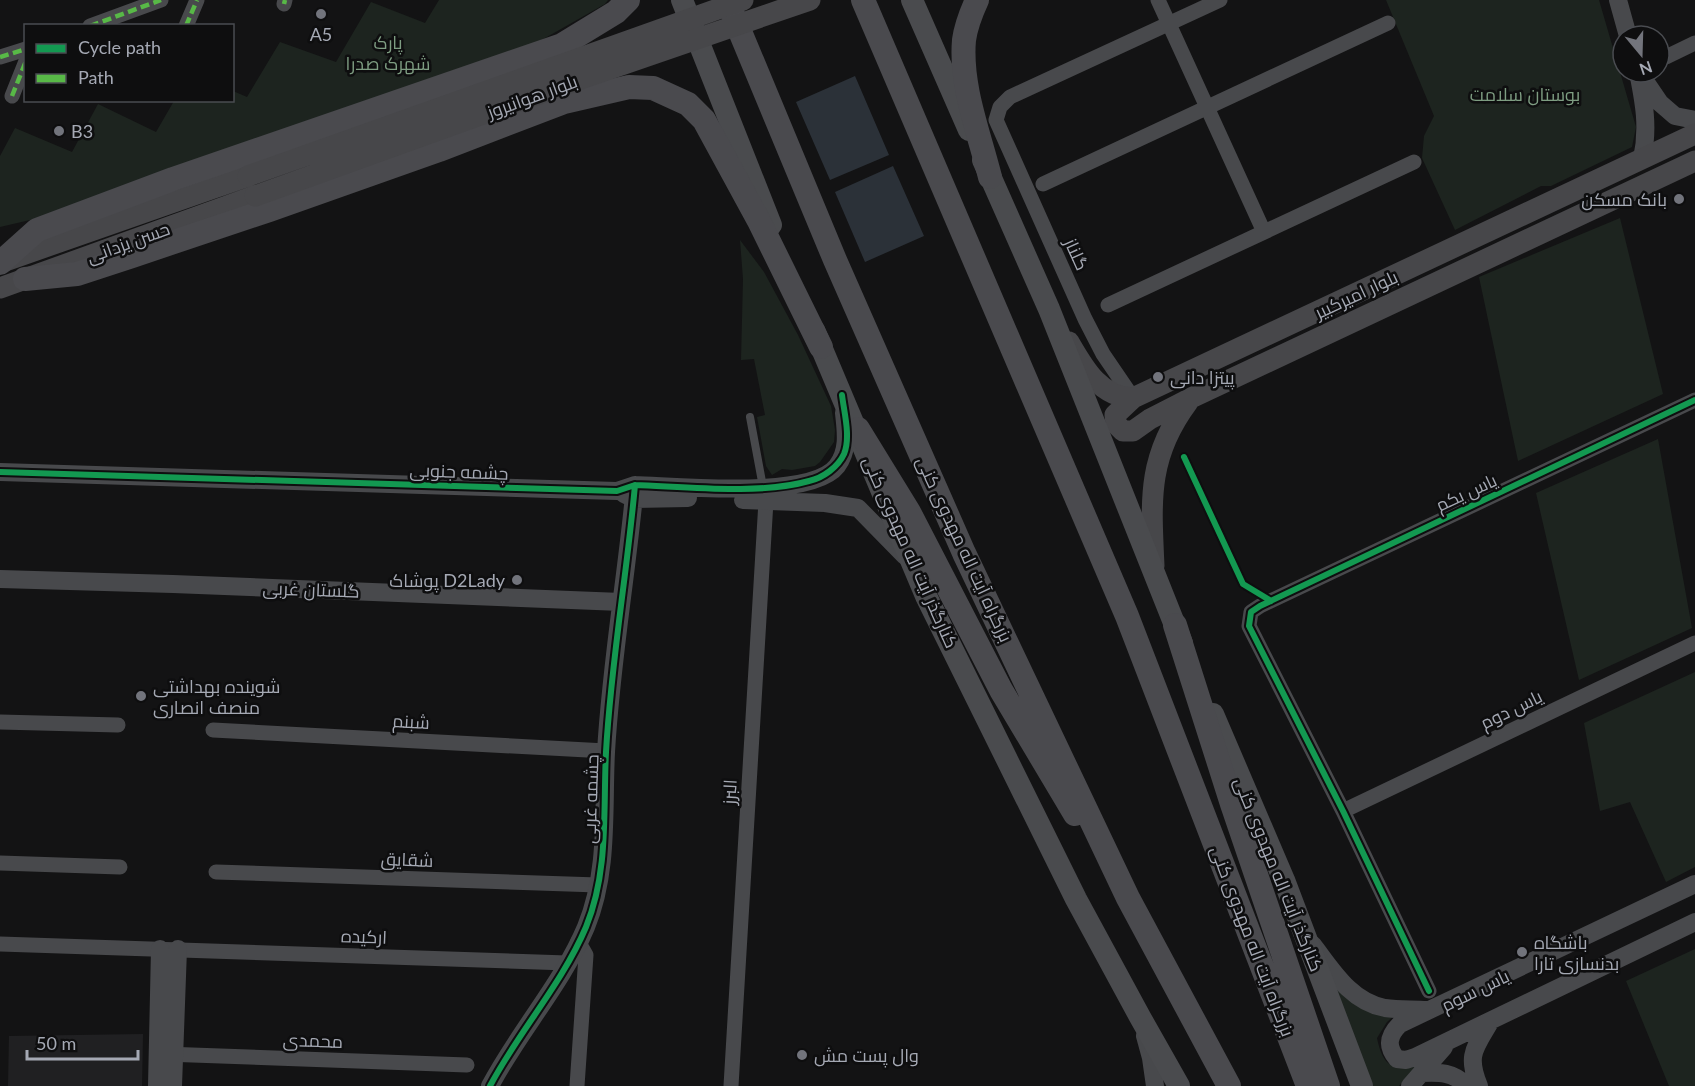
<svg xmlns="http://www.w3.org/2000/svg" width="1695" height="1086" font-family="Lato,Cairo,sans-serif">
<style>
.built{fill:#202022}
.green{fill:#1d241f}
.water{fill:#2b3138}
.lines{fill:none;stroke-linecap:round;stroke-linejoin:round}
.service{stroke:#48494c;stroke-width:8}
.minor{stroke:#48494c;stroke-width:15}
.tertiary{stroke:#48494c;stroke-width:18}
.secondary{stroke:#47474a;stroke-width:21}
.primary{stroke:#4a4b4e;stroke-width:22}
.trunk{stroke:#4a4a4e;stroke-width:24}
.secondary-bridge{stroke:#47474a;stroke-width:21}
.quiet{stroke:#58b947;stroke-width:4.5;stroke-dasharray:9 4.5;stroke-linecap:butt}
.cycleway-casing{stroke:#0e0e0f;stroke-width:10}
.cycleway{stroke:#139951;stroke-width:6}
.poi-dot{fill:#72747c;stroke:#0e0e0f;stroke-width:2}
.labels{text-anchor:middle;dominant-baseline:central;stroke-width:5;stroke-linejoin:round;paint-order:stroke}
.poi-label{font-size:18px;fill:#a5a9b4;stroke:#0e0e0f;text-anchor:start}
.park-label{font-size:18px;fill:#7e9d82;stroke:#0e0e0f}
.street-label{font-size:18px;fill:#a5a9b4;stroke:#0e0e0f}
</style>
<rect width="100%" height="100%" fill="#131314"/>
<path class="built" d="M 143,1034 L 142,1086 L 8,1086 L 9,1036 Z"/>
<path class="green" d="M 439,0 L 608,0 L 605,4 L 538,42 L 60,213 L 0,227 L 0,156 L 15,128 L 72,152 L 98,104 L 156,132 L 174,101 L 232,100 L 233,91 L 247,97 L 280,42 L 336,62 L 371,2 L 425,23 Z
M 1386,0 L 1599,0 L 1636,127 L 1632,147 L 1551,186 L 1541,186 L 1455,230 L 1422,158 L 1424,136 L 1434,116 Z
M 1620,218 L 1663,394 L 1518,461 L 1479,277 Z
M 740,240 L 764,272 L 798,335 L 831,406 L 835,430 L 834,442 L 820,462 L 815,466 L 792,470 L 782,469 L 772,475 L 766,466 L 757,417 L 765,415 L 754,359 L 741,360 L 743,279 Z
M 1658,439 L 1692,628 L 1579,680 L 1536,493 Z
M 1695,672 L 1695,867 L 1666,882 L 1630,802 L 1600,811 L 1584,723 Z
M 1695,949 L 1695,1086 L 1669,1086 L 1626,981 Z
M 1328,971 L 1395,1015 L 1387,1022 L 1377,1038 C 1383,1066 1392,1072 1419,1063 L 1399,1086 L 1369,1086 Z"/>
<path class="water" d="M 855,76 L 889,155 L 830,180 L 796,102 Z
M 893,166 L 924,236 L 865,262 L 835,192 Z"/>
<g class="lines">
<path class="service" d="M 750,417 L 763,487"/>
<path class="minor" d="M 1158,0 L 1264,232
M 284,4 L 285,0
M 90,26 L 161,0
M 186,26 L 197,0
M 0,57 L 26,49
M 1666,57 L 1695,43
M 12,96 L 26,61
M 1043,184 L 1388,23
M 1108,305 L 1414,162
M 1133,398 L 1103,354 L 1085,319 L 996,120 L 1000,107 L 1010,97 L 1220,0
M 0,722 L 118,725
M 213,730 L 606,751
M 1343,811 L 1695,643
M 0,863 L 120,867
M 216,872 L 598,885
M 0,944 L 567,963
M 1429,991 L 1343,811 L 1249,626 L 1251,612 L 1260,606 L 1695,400
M 164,1054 L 467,1065
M 577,1086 L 586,955 L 578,941
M 731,1086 L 766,501"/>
<path class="tertiary" d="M 1618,0 L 1628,36
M 1638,72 C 1644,102 1649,128 1642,159
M 1643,78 L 1660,103 L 1675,116 L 1695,120
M 0,472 L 617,491 L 635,485 C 676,486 811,500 837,466 C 849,450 846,432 844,413
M 624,494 L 634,499 L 688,498
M 743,500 L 825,503 L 858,508 L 905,556
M 0,579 L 173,584 L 621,602
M 1695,884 L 1400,1024 C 1388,1036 1386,1046 1397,1059 L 1406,1060 L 1415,1057 L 1695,922
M 1313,945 C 1332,970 1351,1002 1385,1008 C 1399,1010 1413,1009 1427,1010
M 1145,1036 L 1151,1058 L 1155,1086
M 1421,1073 C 1440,1072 1453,1072 1467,1086
M 157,1086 L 160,949
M 173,1086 L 178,949
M 490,1086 C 519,1031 562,984 586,927 C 609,871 603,810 606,752 C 611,662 627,574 635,485
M 1410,1086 L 1444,1047
M 1479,1086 C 1466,1055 1475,1048 1490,1022"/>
<path class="secondary" d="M 5,261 L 248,176
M 0,288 L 255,196
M 1069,342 C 1084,368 1100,397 1133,398 L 1695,134
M 1133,398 L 1115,415 L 1116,424 L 1123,431 L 1133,431 L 1150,419 L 1191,398 L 1695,161
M 1154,566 C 1151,500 1147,457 1188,402"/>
<path class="primary" d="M 682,0 L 771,225
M 912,0 L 969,130
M 983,160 L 1049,309 L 1182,643
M 814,330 L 926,596 L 1076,899 L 1140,1017 L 1179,1086
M 1213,714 L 1284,880 L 1362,1086"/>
<path class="trunk" d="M 863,0 L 1127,616 L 1308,1086
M 977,0 C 971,13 966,26 964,40 C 960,86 979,133 990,177
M 729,5 L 835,260 L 964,553 L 1128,898 L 1229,1086
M 0,263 L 37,230 L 173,179 L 562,45 L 616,12 L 628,0
M 25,279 L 77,274 L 132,256 L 269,210 L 439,150 L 564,102 L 629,87 L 653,88 L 688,104 L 704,120 L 759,221 L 821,347
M 858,429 L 909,512 L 1001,690 L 1075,814
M 1175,625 L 1232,804 L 1328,1086"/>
<path class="secondary-bridge" d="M 248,176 L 743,0
M 255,196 L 589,76 L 810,0"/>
<path class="quiet" d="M 284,4 L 285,0
M 90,26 L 161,0
M 186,26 L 197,0
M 0,57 L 26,49
M 12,96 L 26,61"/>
<g class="cycleway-casing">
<path id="cycleway" d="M 1184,457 L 1243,584 L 1271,601
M 0,472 L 617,491 L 635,485 C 687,487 760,495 809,481 C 823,478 838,467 844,454 C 851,437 844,412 842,395
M 1429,991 L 1343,811 L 1249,626 L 1251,612 L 1260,606 L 1695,400
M 490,1086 C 519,1031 562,984 586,927 C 609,871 603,810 606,752 C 611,662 627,574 635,485"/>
</g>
<use href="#cycleway" class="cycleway"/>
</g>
<g class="poi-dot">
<circle cx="321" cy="14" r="6"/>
<circle cx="59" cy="131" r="6"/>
<circle cx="1679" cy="199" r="6"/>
<circle cx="1158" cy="377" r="6"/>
<circle cx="517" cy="580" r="6"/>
<circle cx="141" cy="696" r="6"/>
<circle cx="1522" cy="952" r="6"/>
<circle cx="802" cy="1055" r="6"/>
</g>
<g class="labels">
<g class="poi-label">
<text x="321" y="34" text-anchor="middle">A5</text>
<text x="71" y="131">B3</text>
<text x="1667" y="199" text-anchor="end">بانک مسکن</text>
<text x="1170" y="377">پیتزا دانی</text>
<text x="505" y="580" text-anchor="end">پوشاک D2Lady</text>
<text x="153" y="686">شوینده بهداشتی<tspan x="153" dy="21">منصف انصاری</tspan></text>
<text x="1534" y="942">باشگاه<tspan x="1534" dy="21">بدنسازی تارا</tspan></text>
<text x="814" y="1055">وال پست مش</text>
</g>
<g class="park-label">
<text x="388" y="42">پارک<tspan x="388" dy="21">شهرک صدرا</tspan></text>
<text x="1525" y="94">بوستان سلامت</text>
</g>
<g class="street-label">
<text transform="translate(532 96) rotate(-20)">بلوار هوانیروز</text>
<text transform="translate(128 242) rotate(-20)">حسن یزدانی</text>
<text transform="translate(1077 254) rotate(66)">گلناز</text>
<text transform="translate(1356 294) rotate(-25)">بلوار امیرکبیر</text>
<text transform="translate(459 471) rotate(2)">چشمه جنوبی</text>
<text transform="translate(1466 492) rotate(-25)">یاس یکم</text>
<text transform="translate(965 549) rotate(65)">بزرگراه آیت اله مهدوی کنی</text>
<text transform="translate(911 552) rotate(66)">کنارگذر آیت اله مهدوی کنی</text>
<text transform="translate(311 589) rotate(2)">گلستان غربی</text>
<text transform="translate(1511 709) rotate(-26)">یاس دوم</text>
<text transform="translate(411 721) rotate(3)">شبنم</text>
<text transform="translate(729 792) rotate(-87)">البرز</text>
<text transform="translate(590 799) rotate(-88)">چشمه غربی</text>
<text transform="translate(407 859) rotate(2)">شقایق</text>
<text transform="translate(1279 874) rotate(68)">کنارگذر آیت اله مهدوی کنی</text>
<text transform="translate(364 936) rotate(2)">ارکیده</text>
<text transform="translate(1253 941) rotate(69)">بزرگراه آیت اله مهدوی کنی</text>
<text transform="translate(1475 990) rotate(-26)">یاس سوم</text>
<text transform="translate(313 1040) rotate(2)">محمدی</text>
</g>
</g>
<rect x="24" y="24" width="210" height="78" fill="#0e0e0f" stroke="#4a4c51" stroke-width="1.5"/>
<rect x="36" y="44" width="30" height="9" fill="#139951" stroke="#4a4c51" stroke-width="1.5"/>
<text x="78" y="54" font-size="18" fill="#a5a9b4">Cycle path</text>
<rect x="36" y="74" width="30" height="9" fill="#58b947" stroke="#4a4c51" stroke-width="1.5"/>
<text x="78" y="84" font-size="18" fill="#a5a9b4">Path</text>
<g transform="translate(1641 54) rotate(161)"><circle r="28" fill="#0e0e0f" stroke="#4a4c51" stroke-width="1.5"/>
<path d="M0-4.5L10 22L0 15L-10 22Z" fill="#72747c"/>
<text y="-9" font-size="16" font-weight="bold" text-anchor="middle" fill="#a5a9b4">N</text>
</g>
<path d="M27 1050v9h111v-9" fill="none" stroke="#a5a9b4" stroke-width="3"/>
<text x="36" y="1050" font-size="18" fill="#a5a9b4" stroke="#0e0e0f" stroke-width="4.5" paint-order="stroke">50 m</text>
</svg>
